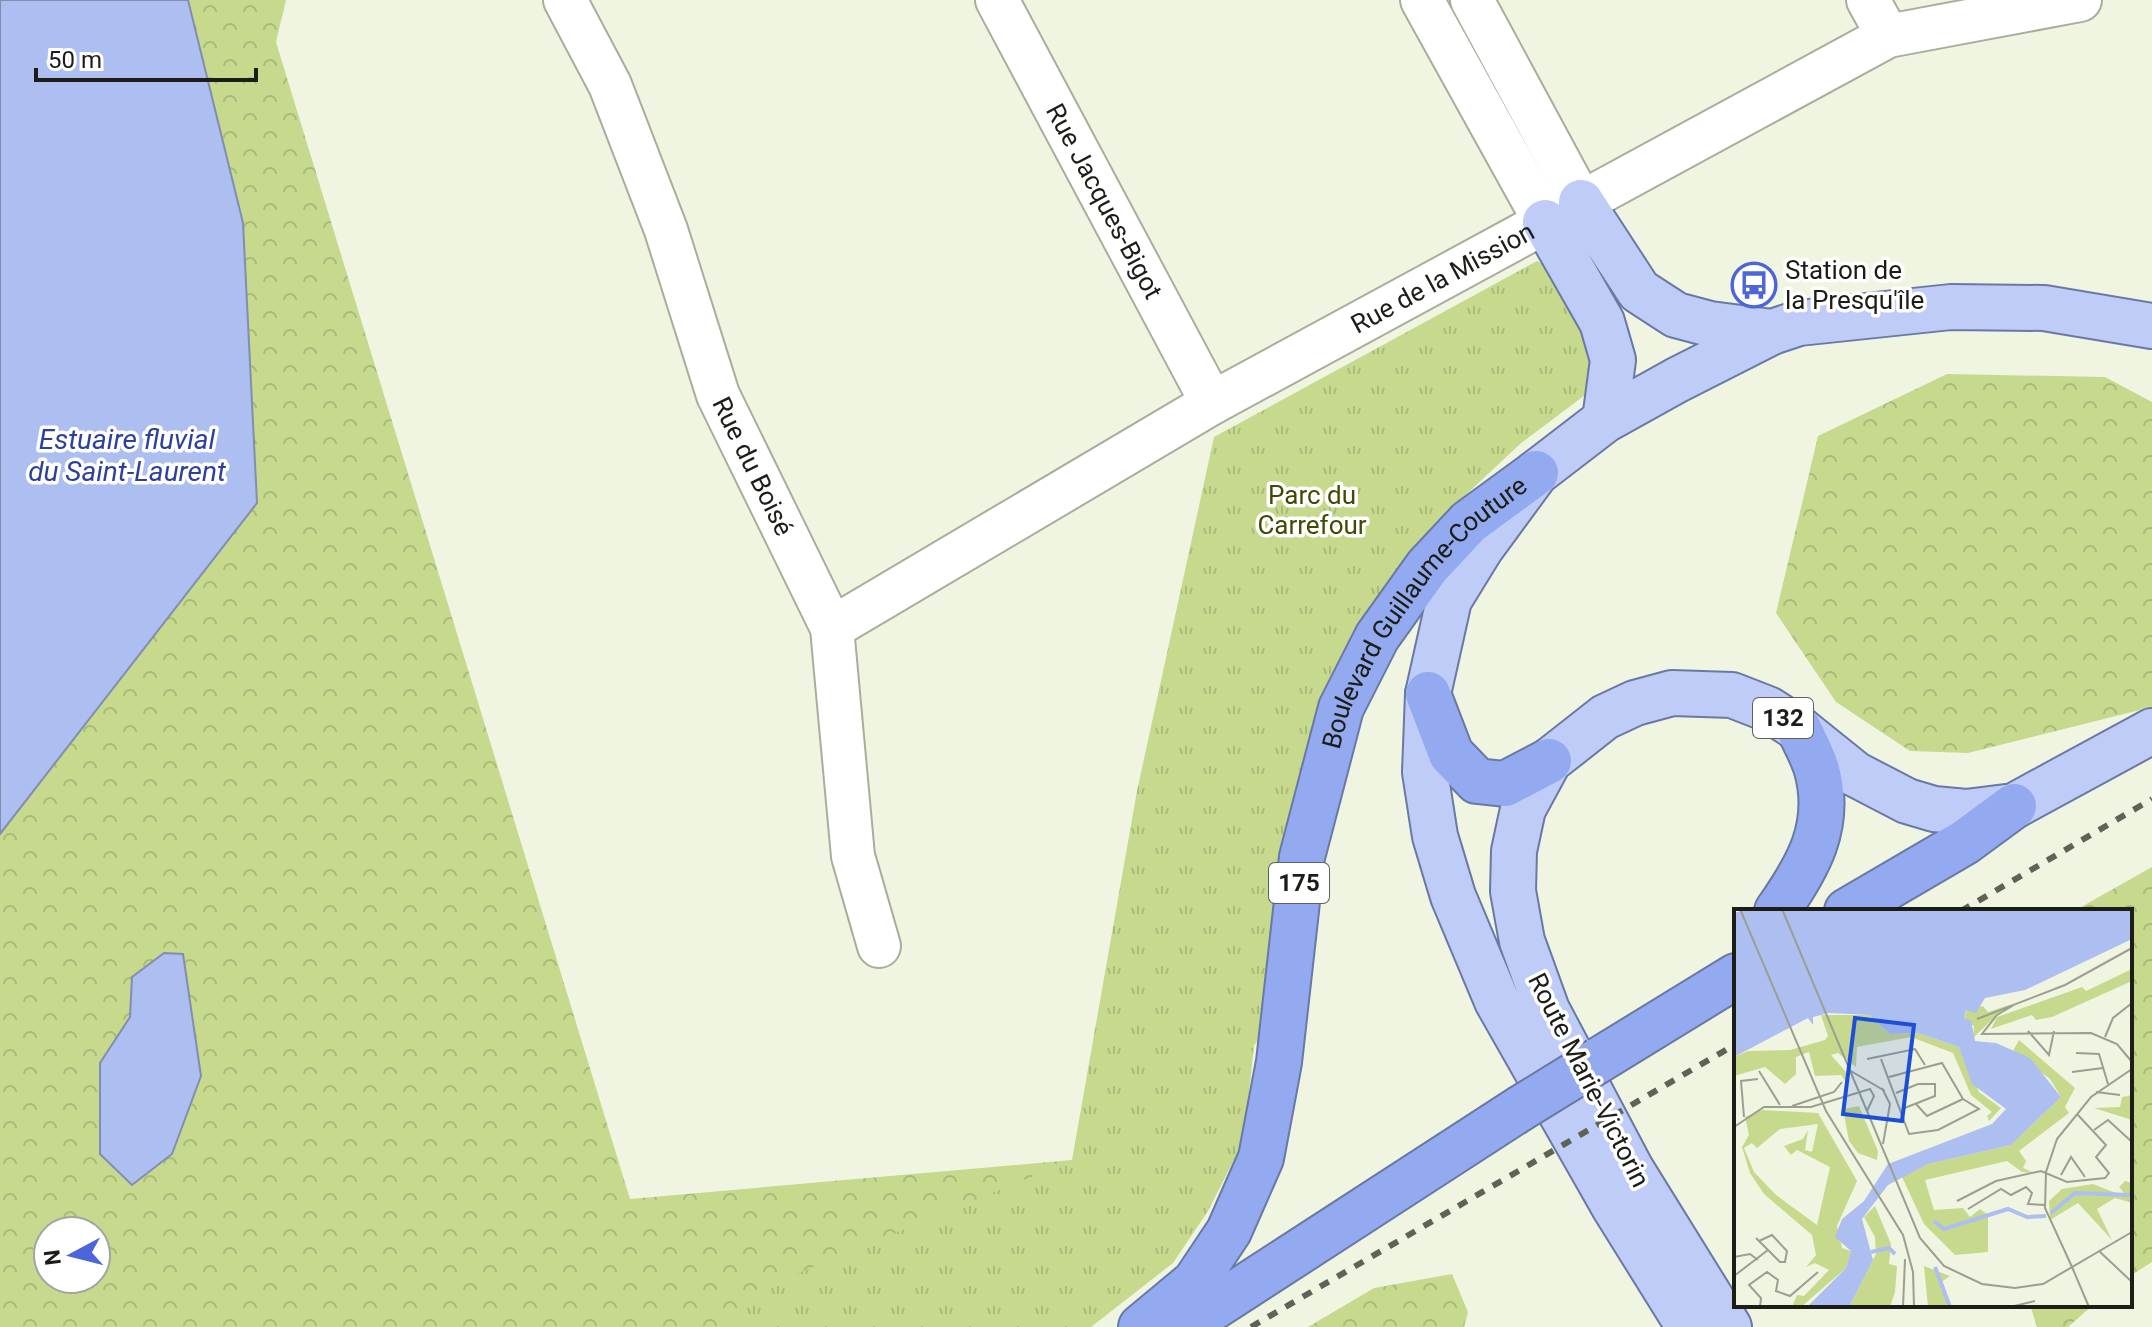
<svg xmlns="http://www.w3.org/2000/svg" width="2152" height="1327" font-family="Roboto,sans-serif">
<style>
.forest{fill:url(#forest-crowns);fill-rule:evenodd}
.park{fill:url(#park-tufts)}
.water{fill:#adbef0;stroke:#818eaf;stroke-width:2}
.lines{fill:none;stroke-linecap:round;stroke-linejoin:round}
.minor-casing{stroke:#a9ae9b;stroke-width:46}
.major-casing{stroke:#6979a4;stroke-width:48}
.highway-casing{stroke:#6979a4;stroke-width:48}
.minor{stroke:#fff;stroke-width:42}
.major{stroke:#beccf7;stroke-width:44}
.highway{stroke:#93aaf1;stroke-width:44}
.rail{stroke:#5f6257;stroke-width:6;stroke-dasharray:10 10;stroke-linecap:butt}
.highway-bridge-casing{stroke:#6979a4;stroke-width:48;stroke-linecap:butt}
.highway-bridge{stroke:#93aaf1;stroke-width:44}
.labels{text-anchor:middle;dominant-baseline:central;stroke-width:7;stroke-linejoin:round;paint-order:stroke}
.shield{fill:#fff;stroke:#5f615c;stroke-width:2}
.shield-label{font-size:24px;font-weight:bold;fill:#1b1d16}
.street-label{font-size:26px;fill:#1b1d16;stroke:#fff}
.poi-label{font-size:26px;fill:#1b1d16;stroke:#fff;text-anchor:start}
.park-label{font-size:26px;fill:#3f4b01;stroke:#fff}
.water-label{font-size:28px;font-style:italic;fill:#2e409d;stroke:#fff}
.inset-river{fill:none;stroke:#adbef0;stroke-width:4}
.inset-road{fill:none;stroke:#9b9f90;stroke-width:2}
.view{fill:#1d4ed8;fill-opacity:0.15;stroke:#1d4ed8;stroke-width:4}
.inset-edge{fill:none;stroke:#1b1d16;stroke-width:4}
</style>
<defs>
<pattern id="forest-crowns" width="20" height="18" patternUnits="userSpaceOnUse" patternTransform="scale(2)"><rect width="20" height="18" fill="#c7d98d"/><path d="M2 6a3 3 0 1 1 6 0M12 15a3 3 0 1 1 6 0" fill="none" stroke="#aaba79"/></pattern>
<pattern id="park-tufts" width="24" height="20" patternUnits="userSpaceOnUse" patternTransform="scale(2)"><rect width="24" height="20" fill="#c7d98d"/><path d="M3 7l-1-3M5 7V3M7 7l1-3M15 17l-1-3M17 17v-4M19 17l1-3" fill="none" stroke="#aaba79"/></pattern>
</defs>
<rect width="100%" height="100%" fill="#f0f5e2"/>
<path class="forest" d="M 188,0 L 286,0 L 276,42 L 630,1199 L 1072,1160 L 938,1327 L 0,1327 L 0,834 L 257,503 L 243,223 ZM 130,1017 L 132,1185 L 100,1153 L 100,1064 ZM 48,1231 L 96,1231 L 96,1279 L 48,1279 Z
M 1947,374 L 2105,377 L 2152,402 L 2152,707 L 1968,753 L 1910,751 L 1836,702 L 1776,613 L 1818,436 Z
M 2152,867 L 2152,1262 L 2130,1276 L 2130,911 L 2074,911 Z
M 1452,1274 L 1468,1312 L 1464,1327 L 1308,1327 L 1374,1288 Z
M 2030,1305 L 2093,1305 L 2068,1327 L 2037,1327 Z"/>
<path class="park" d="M 1537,261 L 1559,273 L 1598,347 L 1589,392 L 1520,444 L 1455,505 L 1339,692 L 1281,1002 L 1254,1046 L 1244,1140 L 1208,1211 L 1173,1263 L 1091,1327 L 743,1327 L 736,1299 L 1072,1160 L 1137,791 L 1214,437 Z"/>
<path class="water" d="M 0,0 L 188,0 L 243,223 L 257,503 L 0,834 Z
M 164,953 L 183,954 L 201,1076 L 172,1154 L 132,1185 L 100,1154 L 100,1063 L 130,1017 L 132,977 Z"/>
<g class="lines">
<g class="minor-casing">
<g id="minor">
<path id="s1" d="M 565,0 L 610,85 L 666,230 L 718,395 L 832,628 L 853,856 L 879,946"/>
<path id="s2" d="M 997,0 L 1212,403"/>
<path d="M 1422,0 L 1545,222"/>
<path d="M 1472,0 L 1581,202"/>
<path d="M 1868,0 L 1888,36"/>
<path id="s3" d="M 832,628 L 1212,403 L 1888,36 L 2080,0"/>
</g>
</g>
<g class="major-casing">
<path id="major" d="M 1581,202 L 1639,291 L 1676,315 L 1710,324 L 1772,332
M 1545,222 L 1602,322 L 1613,360 L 1605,420
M 1689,1327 L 1613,1205 L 1497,1001 L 1453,896 L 1435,836 L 1425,772 L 1428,694 L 1449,600 L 1481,548 L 1536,473 L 1605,420 L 1677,380 L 1772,332 L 1799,323 L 1951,307 L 2044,308 L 2152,326
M 1729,1327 L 1631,1169 L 1547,1010 L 1522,941 L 1513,891 L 1514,851 L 1523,809 L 1549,761 L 1605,717 L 1635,703 L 1672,693 L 1732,695 L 1768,709 L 1799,729 L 1855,774 L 1907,801 L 1934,809 L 1966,812 L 2014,806 L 2152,731"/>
</g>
<g class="highway-casing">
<g id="highway">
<path d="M 1428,694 L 1451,754 L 1477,781 L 1505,784 L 1549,761"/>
<path d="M 1777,911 C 1808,867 1832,826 1817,770 C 1813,756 1805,742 1799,729"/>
<path d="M 1847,911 L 1965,842 L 2014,806"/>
<path d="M 1599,1060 L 1736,976"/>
<path id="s4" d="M 1141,1327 L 1195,1282 L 1229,1231 L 1261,1158 L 1279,1062 L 1302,857 L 1341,708 L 1377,637 L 1427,567 L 1469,522 L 1536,473"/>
<path d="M 1183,1327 L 1521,1108"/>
</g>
</g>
<use href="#minor" class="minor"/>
<use href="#major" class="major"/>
<use href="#highway" class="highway"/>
<path class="rail" d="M 1961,911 L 2152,799
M 1251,1327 L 1736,1044"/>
<g class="highway-bridge-casing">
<path id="highway-bridge" d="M 1521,1108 L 1599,1060"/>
</g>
<use href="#highway-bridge" class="highway-bridge"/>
</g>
<defs>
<g id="bus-ring" transform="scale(2.3)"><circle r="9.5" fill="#fff" stroke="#4c66da" stroke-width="1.5"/><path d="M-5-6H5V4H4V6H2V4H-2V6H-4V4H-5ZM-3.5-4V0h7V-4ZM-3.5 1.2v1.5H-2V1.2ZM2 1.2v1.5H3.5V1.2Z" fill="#4c66da"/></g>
</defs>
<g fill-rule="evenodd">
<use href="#bus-ring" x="1754" y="285"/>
</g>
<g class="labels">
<g class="shield">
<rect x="1753" y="698" width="60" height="40" rx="6"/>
<rect x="1269" y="863" width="60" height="40" rx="6"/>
</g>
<g class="shield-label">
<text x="1783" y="718">132</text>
<text x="1299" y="883">175</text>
</g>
<g class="street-label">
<text stroke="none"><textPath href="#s2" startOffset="228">Rue Jacques-Bigot</textPath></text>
<text stroke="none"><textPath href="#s3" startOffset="704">Rue de la Mission</textPath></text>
<text stroke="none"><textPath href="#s1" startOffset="504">Rue du Boisé</textPath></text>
<text stroke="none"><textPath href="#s4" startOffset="796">Boulevard Guillaume-Couture</textPath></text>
<text transform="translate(1589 1080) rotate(63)">Route Marie-Victorin</text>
</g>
<g class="poi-label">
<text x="1785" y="270">Station de<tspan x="1785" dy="30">la Presqu'île</tspan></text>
</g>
<g class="park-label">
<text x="1312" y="495">Parc du<tspan x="1312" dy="30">Carrefour</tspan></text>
</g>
<g class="water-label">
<text x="127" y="439">Estuaire fluvial<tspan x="127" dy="32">du Saint-Laurent</tspan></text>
</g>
</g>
<g transform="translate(1734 909)">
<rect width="398" height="398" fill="#f0f5e2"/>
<path d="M 398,60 L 398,72 L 318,108 L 302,111 L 298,106 L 257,120 L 263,108 L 348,78 L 352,82 ZM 87,106 L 135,106 L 156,125 L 184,124 L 225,138 L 245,183 L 267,199 L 255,212 L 253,207 L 258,203 L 237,186 L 219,144 L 177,128 L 123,138 L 122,158 L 104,144 L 97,146 L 112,163 L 113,174 L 107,166 L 81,167 L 75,143 L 62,148 L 62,165 L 51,175 L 31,158 L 0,167 L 0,148 L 14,142 L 56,141 L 91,131 L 94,127 ZM 285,131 L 341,179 L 331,198 L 335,204 L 285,242 L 292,252 L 289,259 L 300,264 L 288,263 L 273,252 L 191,271 L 200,301 L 229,299 L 236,308 L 246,300 L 254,306 L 254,343 L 221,346 L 190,315 L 168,268 L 194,255 L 277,236 L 327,188 L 316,170 L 279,142 ZM 398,186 L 398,215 L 395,210 L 360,199 L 386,198 L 388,188 ZM 125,197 L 144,242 L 143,251 L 124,244 L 115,232 L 109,200 ZM 28,201 L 84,204 L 123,272 L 103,317 L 108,339 L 117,342 L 112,359 L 67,398 L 58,398 L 63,386 L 70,387 L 95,361 L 81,354 L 72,358 L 82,346 L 78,326 L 30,285 L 16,264 L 8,238 L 15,226 L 11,208 ZM 84,215 L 78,243 L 71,241 L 74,221 L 69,230 L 50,237 L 57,246 L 63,241 L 96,258 L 83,316 L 42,286 L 20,263 L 10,239 L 18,234 L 23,239 L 46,220 ZM 391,272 L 398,274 L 398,294 L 381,289 L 363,300 L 378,331 L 344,294 L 316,311 L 315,292 L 328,280 L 359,275 L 387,286 L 391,285 L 385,278 ZM 141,297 L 157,335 L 155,355 L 163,357 L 161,383 L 156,398 L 115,398 L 142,345 L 141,328 L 130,308 ZM 190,357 L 216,367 L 206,374 L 216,398 L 194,398 Z" fill="#c7d98d" fill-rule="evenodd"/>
<path d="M 278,95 L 263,106 L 239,129 L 240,117 L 230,110 L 233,100 L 249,97 L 254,103 Z" fill="#c7d98d"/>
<path d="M 13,0 L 398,0 L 398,30 L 291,81 L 251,89 L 242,104 L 232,101 L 230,110 L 237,111 L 241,132 L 262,134 L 296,149 L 327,188 L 277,236 L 194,255 L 154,276 L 128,310 L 139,351 L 115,398 L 73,398 L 112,359 L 117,342 L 101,328 L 108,310 L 130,292 L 154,255 L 258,215 L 272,200 L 238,175 L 225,138 L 184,124 L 156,125 L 135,106 L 95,104 L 79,108 L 79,116 L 74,109 L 0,148 L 0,4 Z" fill="#adbef0"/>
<path class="inset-river" d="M 317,304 L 341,284 L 398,286M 200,312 L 210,320 L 274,300 L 293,308 L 312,307M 137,343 L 155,339 L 161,345M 201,358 L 216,398"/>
<path class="inset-road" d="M 6,0 L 92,202 L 169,326 L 179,363 L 180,398M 48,0 L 133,202M 280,96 L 263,106 L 248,125 L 357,124 L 383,135 L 398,153M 243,110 L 331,76 L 398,39M 294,122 L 315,146 L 320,122M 371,128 L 379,109 L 398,94M 342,144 L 365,145 L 374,175M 133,150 L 181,140 L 191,156M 147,150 L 175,225 L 204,221 L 245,200 L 229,190M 115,161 L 151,182M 25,162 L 46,196M 338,163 L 369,159M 155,168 L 208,154 L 229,190M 148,179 L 156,195 L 149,235M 362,183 L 386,186M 162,184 L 184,175 L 201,175 L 201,187 L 168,200M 182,195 L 193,207 L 229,190M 58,197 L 100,183 L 108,173M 10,208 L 7,172 L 24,170M 0,218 L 30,198 L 77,198 L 136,180 L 140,187 L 133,202 L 186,329 L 210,357 L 248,375 L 281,379 L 309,375 L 398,323M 360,221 L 374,211 L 398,233M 327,266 L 337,248 L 351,268M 223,292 L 262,272 L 307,262 L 333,273 L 371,269 L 375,264 L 362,248 L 372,236 L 343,205M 234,300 L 267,280 L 277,286 L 292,278 L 298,284 L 294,295 L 311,296M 22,329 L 46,353 L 51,353 L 53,342 L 38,326 L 25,332M 365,342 L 398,373M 0,348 L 16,345 L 24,351M 338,358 L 311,299 L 312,263 L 323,230 L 357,188 L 398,160M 338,358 L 355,398M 0,367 L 34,341M 26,398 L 27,389 L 15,376 L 33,363 L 44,371 L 42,382 L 56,387 L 84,363M 169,398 L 171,350M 276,398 L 301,392"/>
<path class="view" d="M 121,109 L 180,116 L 168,212 L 109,205 Z"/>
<rect width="398" height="398" class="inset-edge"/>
</g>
<g transform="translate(72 1255) rotate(263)"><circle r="38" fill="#ffffff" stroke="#a4a5a2" stroke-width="2"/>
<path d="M0-6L14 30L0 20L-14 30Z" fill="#4c66da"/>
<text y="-12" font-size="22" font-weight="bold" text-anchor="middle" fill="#1b1d16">N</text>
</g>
<path d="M36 68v12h220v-12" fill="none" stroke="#1b1d16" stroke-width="4"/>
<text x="48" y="68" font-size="24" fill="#1b1d16" stroke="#ffffff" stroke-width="6" paint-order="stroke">50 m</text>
</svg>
